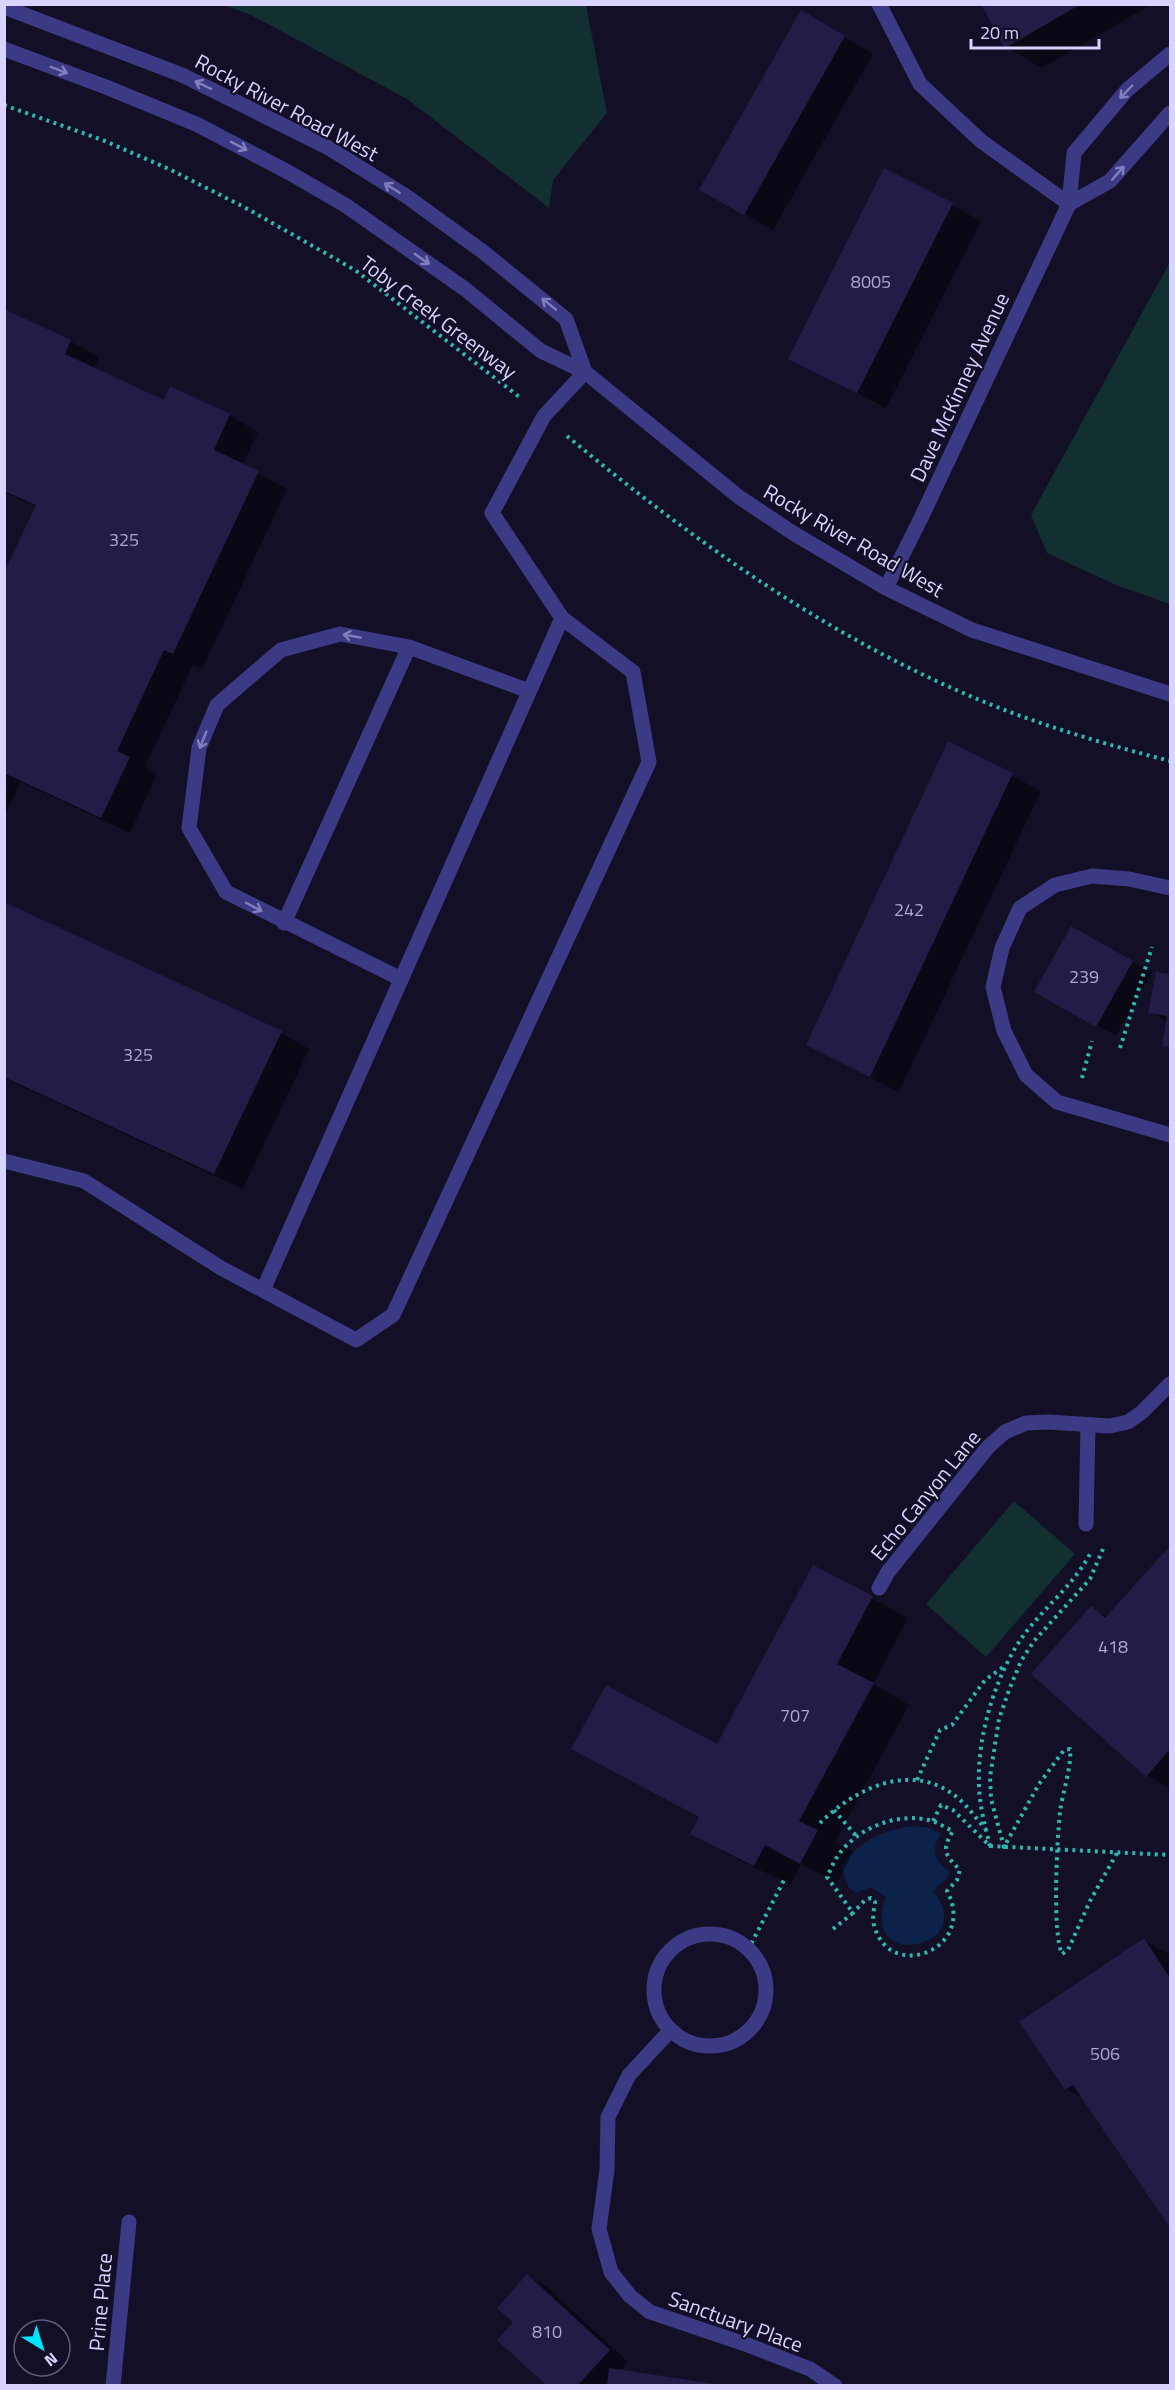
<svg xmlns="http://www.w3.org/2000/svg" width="1175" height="2390" viewBox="0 0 1175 2390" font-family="'Titillium Web',sans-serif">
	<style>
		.green { fill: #12302f }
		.water { fill: #0c2248 }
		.shadow { fill: #0007 }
		.building { fill: #241b47 }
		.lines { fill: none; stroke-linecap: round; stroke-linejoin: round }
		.path { stroke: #2fb8b0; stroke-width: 4; stroke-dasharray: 3 4.5; stroke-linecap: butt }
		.service { stroke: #3d3a85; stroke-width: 15 }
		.minor { stroke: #3d3a85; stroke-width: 15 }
		.tertiary { stroke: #3d3a85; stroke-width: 15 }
		.oneway { stroke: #837fbc }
		.labels { text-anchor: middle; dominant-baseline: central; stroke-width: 4.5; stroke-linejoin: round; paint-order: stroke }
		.number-label { font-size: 18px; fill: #aca6d1 }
		.street-label { font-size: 21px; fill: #d9d4ff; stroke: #130f26 }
	</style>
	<rect width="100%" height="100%" fill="#130f26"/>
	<!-- green -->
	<path class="green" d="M224,5H586L607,113L553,180L549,208L407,99L251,15Z
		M1170,262V604L1116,585L1047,553L1031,515Z
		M1014,1501L1075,1554L986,1657L926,1604Z"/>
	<!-- water -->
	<path class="water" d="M915,1826L930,1828L941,1834C930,1849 935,1862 950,1872L946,1879L933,1891C981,1949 857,1973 886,1897L871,1887L856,1893L849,1888L841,1867C859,1841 884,1829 915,1826Z"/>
	<!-- shadow -->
	<path class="shadow" d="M982,4H1152L1042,68L1006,47Z
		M830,28L873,54L773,230L701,189Z
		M885,170L981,221L886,408L790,358Z
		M4,310L70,341L99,357L94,369L164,402L170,388L229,415L258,432L242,465L287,489L202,669L193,665L145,766L157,774L130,833L21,782L4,817V577L37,507L4,492Z
		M949,743L1041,791L899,1092L808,1045Z
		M4,904L281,1033L309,1049L243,1189L4,1078Z
		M1071,928L1152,973L1116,1036L1036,991Z
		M1157,974L1170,976V1049L1164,1045L1168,1022L1150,1012Z
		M1170,1548V1789L1147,1775L1092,1608L1108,1618Z
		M814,1567L908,1618L873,1684L909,1705L835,1842L853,1852L837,1883L801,1864L791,1885L727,1854L692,1833L700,1818L573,1749L717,1746Z
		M1144,1940L1170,1955V2226L1086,2100L1066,2089Z
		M527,2276L547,2287L628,2362L606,2386H549L515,2322Z"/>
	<!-- building -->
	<path class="building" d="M981,4H1081L1005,48Z
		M801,10L845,36L744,215L699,190Z
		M884,168L953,203L857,393L788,359Z
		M4,309L71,340L65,354L164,400L170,386L230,414L214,450L259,471L173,654L164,650L117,751L130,757L101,818L4,773V573L36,505L4,491Z
		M948,741L1013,773L870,1077L806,1045Z
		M4,902L282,1031L214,1174L4,1077Z
		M1071,926L1133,961L1096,1027L1034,992Z
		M1156,972L1170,974V1047L1162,1046L1167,1016L1148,1013Z
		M1170,1546V1749L1146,1777L1031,1674L1091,1606L1105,1618Z
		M813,1565L873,1596L837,1664L874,1683L799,1821L818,1830L800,1864L765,1845L754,1866L690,1834L699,1817L571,1749L606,1685L717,1744Z
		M1144,1938L1170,1978V2228L1073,2085L1065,2090L1019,2022Z
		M527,2274L610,2350L577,2386H547L497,2340L513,2322L497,2308Z
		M609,2368L715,2384V2386H607Z"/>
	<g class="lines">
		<!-- path -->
		<path class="path" d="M4,105L105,141L169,169L244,207L355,270L522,399
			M567,436C697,544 839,645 997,707C1053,729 1112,746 1170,761
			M1120,1048L1152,947
			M1082,1078L1092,1041
			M1103,1549L1090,1579L1034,1641L1021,1661L1009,1690L999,1719L990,1777L991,1799L1004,1847L1039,1784L1064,1750L1070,1749C1072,1767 1062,1794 1060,1812C1057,1840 1052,1932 1062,1954L1068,1950L1090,1901L1117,1853
			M917,1780L940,1730L952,1725L985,1680L1006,1665
			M834,1810L857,1837
			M933,1821L941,1805L953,1810L990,1846L1170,1855
			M820,1823C856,1788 912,1760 958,1798C968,1807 977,1819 986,1830
			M990,1846C985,1826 979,1804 979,1783C977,1735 997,1670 1026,1632C1047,1605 1074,1584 1090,1554
			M833,1929L853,1913L827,1877C830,1871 833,1863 837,1857C856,1828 899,1811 932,1821C939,1823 946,1828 953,1831C941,1850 945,1855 960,1870L957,1880L947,1891C978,1949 889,1984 874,1925C872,1918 874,1909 875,1902L871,1898L865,1900L853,1913
			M748,1950L784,1880"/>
		<!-- service -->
		<path class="service" d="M284,923L409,647L529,691
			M401,979L226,892L189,828L199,748L217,705L281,650L340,634L409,647
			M4,1161L84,1181L221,1268L356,1340L393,1315L649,762L633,672L562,618L492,513L544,416L585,372
			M263,1290L562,618
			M1086,1524L1088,1425"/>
		<!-- minor -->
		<path class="minor" d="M879,4L920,84L981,141L1069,204
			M1069,204L1110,181L1170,113
			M886,588L921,518L1069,204L1074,153L1127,90L1170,54
			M1170,888L1129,879L1092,876L1055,885L1020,908L1002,948L993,987L1004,1031L1026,1075L1057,1102L1170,1135
			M879,1588L888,1572L988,1447L1005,1432L1026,1423L1048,1422L1110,1426L1128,1422L1142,1412L1170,1384
			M654 1990a56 56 0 1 1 112 0a56 56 0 1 1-112 0Z
			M670,2031L629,2075L608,2117L607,2170L599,2229L611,2272L630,2296L650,2312L748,2345L810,2369L835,2386
			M113,2386L129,2222"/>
		<!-- tertiary -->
		<path class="tertiary" d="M4,7L182,75L327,147L406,196L482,251L566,319L585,372
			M4,49L106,87L196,124L288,172L345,205L465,289L541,351L585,372L739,497L793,533L886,588L972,630L1170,694"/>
	</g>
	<!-- one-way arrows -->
	<defs><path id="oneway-shaft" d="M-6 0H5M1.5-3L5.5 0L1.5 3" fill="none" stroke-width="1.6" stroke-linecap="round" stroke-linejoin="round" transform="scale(1.5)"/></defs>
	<g class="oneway">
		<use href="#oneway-shaft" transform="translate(59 70) rotate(20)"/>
		<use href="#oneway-shaft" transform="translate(203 85) rotate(-154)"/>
		<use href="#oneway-shaft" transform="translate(1126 92) rotate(134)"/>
		<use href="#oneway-shaft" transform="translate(239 146) rotate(27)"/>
		<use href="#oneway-shaft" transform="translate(1118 173) rotate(-49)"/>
		<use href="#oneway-shaft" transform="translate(392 188) rotate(-148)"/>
		<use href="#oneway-shaft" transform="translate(422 259) rotate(35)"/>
		<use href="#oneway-shaft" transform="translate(549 304) rotate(-141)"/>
		<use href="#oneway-shaft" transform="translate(352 636) rotate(-170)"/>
		<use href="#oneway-shaft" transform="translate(203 740) rotate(112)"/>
		<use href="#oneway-shaft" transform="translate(254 907) rotate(28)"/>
	</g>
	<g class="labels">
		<!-- number labels -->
		<g class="number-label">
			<text x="871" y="281">8005</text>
			<text x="124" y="539">325</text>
			<text x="909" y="909">242</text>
			<text x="1084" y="976">239</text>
			<text x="138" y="1054">325</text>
			<text x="1113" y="1646">418</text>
			<text x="795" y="1715">707</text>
			<text x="1105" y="2053">506</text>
			<text x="547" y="2331">810</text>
		</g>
		<!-- street labels -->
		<g class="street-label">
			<text transform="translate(287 107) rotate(28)">Rocky River Road West</text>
			<text transform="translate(439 317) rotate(37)">Toby Creek Greenway</text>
			<text transform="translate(959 387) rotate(-65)">Dave McKinney Avenue</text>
			<text transform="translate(854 540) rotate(30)">Rocky River Road West</text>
			<text transform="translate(925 1495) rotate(-51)">Echo Canyon Lane</text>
			<text transform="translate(100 2302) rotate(-85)">Prine Place</text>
			<text transform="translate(736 2321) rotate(20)">Sanctuary Place</text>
		</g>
	</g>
	<!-- border -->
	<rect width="1175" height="2390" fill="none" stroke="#d9d4ff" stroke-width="12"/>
	<!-- north arrow -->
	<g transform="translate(42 2348) rotate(142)"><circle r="28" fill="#130f26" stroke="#625e7d" stroke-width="1.5"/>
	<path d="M0-4.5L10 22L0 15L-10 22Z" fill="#00e5ff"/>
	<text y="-9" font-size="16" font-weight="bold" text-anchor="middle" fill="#d9d4ff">N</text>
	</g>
	<!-- scale -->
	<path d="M971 39v9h128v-9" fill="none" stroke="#d9d4ff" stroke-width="3"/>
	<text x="980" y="39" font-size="18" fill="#d9d4ff" stroke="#130f26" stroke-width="4.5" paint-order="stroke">20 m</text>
</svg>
